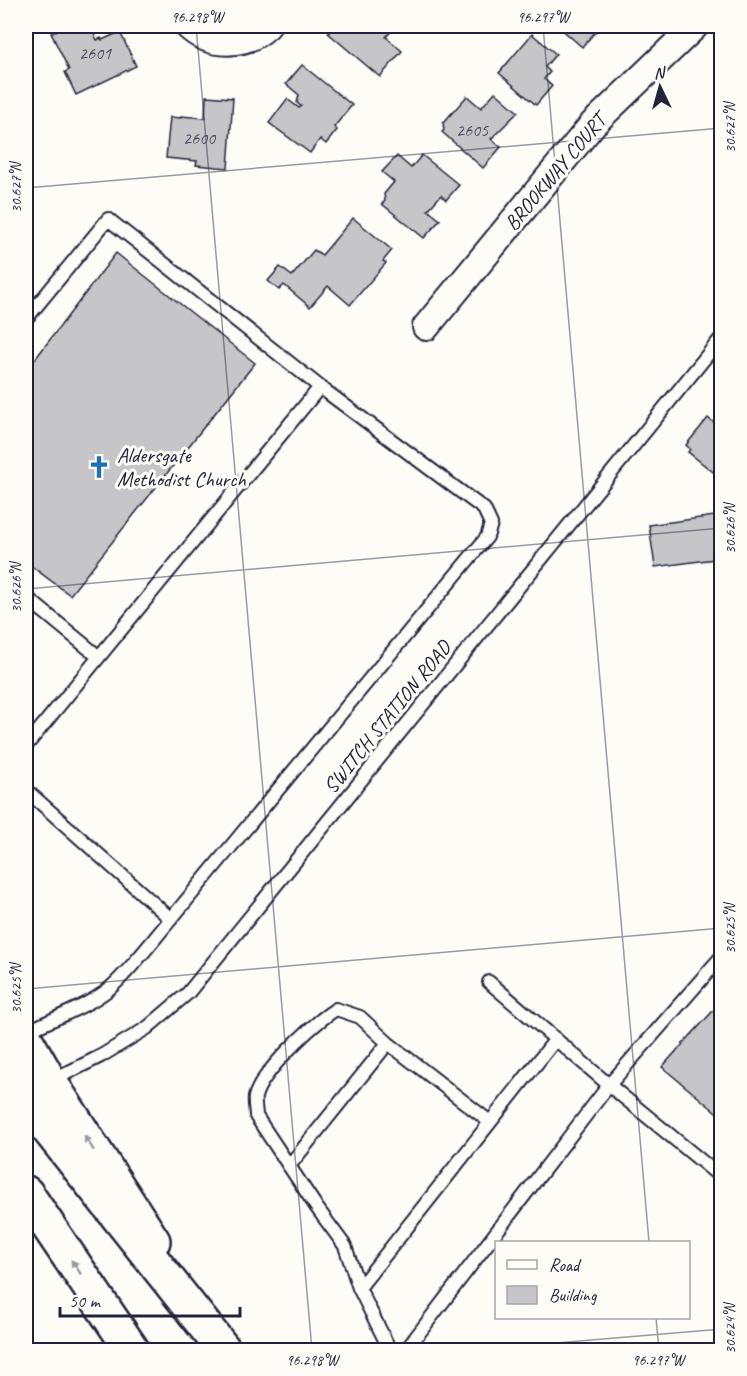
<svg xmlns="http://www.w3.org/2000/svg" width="747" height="1376" viewBox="0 0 747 1376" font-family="Caveat,sans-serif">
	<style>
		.building { fill: #c6c6c8; stroke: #22223b; stroke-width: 1.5 }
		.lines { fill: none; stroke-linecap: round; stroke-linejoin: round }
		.service-casing { stroke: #22223b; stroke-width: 16 }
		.minor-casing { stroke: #22223b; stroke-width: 30 }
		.secondary-casing { stroke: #22223b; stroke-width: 38 }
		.motorway-casing { stroke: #22223b; stroke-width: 38 }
		.service { stroke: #fdfcf7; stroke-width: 12 }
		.minor { stroke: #fdfcf7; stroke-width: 26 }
		.secondary { stroke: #fdfcf7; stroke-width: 33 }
		.motorway { stroke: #fdfcf7; stroke-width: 33 }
		.oneway { fill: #9a9aa2 }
		.ticks { fill: none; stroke: #22223b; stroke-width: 1.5; stroke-opacity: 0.45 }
		.labels { text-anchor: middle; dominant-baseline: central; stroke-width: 6; stroke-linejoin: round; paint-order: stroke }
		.number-label { font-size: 18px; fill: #4b4b5e }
		.street-label { font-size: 21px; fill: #22223b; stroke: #fdfcf7 }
		.poi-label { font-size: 21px; fill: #22223b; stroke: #fdfcf7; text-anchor: start }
		.neatline { fill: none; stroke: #22223b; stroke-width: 2 }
		.ticks-label { font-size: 15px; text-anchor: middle; fill: #22223b }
	</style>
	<rect width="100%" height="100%" fill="#fdfcf7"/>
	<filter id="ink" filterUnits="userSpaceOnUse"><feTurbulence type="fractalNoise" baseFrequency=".0167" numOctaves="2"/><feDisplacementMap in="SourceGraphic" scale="12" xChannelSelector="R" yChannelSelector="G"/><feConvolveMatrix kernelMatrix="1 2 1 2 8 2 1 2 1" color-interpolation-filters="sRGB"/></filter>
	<g filter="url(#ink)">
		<!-- building -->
		<path class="building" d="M66,26H90L97,40L101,38L102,40L120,32L136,66L76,95L65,72L69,70L51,33Z
			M334,26H396L386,37L402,51L380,77L328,33Z
			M558,26H594L598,29L582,47Z
			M532,34L556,54L545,67L550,72L544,79L552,86L536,105L499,73Z
			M302,65L352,105L334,127L337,130L326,144L320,139L310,153L269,123L287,99L299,108L301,106L297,103L299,95L286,84Z
			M495,92L518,112L491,139L501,147L483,168L442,132L444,130L443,123L467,96L481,108Z
			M206,96L233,98L228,168L196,165L197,161L166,158L170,117L181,118V116L205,118Z
			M422,155L459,185L446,200L441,195L428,210L440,220L424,238L382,204L385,201L384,194L394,182L382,172L397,156L411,168Z
			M353,218L392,250L383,261L386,263L350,305L328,286L310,307L284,285L279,290L268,281L280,267L292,276L314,250L322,255Z
			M116,253L255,363L70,595L26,562V371Z
			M708,418L722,429V479L688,452L690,449L686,445Z
			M722,515V558L655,567L649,525Z
			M722,1001V1117L662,1067Z"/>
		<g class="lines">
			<!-- service casing -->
			<g class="service-casing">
				<path id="service" d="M26,319L108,219L320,387L26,746
					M26,597L99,657
					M26,790L171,919
					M489,982L609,1085L722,956
					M26,1032C52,1019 85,1008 109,989C131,970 152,941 171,919L487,537L491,524L484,509L320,387
					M51,1081L101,1056L147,1028L188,993L722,337
					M289,1166L388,1043
					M359,1288L345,1246L317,1208L256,1116C256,1110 254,1103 255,1097C261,1072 314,1023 336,1009L360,1017L388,1043L490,1122
					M390,1350L359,1288L556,1039
					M406,1350L609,1085L722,1178"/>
			</g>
			<!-- minor casing -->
			<g class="minor-casing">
				<path id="minor" d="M188,26C210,47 245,47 267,26
					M426,327L593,124L695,26"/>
			</g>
			<!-- secondary casing -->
			<g class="secondary-casing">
				<path id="secondary" d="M26,1040L50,1082L153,1241"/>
			</g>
			<!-- motorway casing -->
			<g class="motorway-casing">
				<path id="motorway" d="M26,1101L224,1350
					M26,1193L132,1350"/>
			</g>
			<!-- service -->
			<use href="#service" class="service"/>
			<!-- minor -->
			<use href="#minor" class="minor"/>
			<!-- secondary -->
			<use href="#secondary" class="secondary"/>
			<!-- motorway -->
			<use href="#motorway" class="motorway"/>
		</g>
		<!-- one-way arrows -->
		<defs><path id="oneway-solid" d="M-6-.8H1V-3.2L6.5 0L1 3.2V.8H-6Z" transform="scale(1.5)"/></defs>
		<g class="oneway">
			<use href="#oneway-solid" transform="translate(89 1143) rotate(-123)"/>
			<use href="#oneway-solid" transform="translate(76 1267) rotate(-124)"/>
		</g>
	</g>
	<!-- ticks -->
	<path class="ticks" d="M196,26L312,1350M543,26L649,1242M26,188L722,128M26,589L722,528M26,989L722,928M656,1318L659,1350M474,1350L722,1329"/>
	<!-- icons -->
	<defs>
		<g id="church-bare" transform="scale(1.8)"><path d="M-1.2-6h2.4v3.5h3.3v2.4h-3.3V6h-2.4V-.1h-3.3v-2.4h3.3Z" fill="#1f6fb2" stroke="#fdfcf7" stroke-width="2.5" paint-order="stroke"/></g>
	</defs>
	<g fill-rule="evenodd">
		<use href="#church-bare" x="99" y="467"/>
	</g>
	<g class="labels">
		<!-- number labels -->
		<g class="number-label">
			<text x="95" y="53">2601</text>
			<text x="472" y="130">2605</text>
			<text x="199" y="138">2600</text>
		</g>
		<!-- street labels -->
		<g class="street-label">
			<text transform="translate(555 172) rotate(-50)">BROOKWAY COURT</text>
			<text transform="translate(387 717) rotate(-51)">SWITCH STATION ROAD</text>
		</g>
		<!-- poi labels -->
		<g class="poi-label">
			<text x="117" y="455">Aldersgate<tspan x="117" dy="24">Methodist Church</tspan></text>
		</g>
	</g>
	<!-- margin -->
	<rect width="747" height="1376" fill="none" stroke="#fdfcf7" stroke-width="66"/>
	<!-- legend -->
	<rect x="495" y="1241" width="195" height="78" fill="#fdfcf7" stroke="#a5a5ac" stroke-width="1.5"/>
	<rect x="507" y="1260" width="30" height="9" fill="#fdfcf7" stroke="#a5a5ac" stroke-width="1.5"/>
	<text x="549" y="1271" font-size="18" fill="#22223b">Road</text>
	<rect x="507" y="1286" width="30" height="18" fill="#c6c6c8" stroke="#a5a5ac" stroke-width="1.5"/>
	<text x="549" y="1301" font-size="18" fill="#22223b">Building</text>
	<!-- north arrow -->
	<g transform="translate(660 87) rotate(355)" stroke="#fdfcf7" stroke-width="4.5" paint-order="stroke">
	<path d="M0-4.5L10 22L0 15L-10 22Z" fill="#22223b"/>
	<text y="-9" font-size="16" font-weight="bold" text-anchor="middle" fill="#22223b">N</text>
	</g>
	<!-- scale -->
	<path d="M60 1307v9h180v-9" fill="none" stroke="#22223b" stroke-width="3"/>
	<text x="69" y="1307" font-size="18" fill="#22223b" stroke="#fdfcf7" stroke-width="4.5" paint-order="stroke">50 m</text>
	<rect x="33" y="33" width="681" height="1310" class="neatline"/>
	<g class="ticks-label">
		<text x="197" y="22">96.298°W</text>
		<text x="543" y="22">96.297°W</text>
		<text transform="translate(730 128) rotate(-90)" y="5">30.627°N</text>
		<text transform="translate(16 188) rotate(-90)" y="5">30.627°N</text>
		<text transform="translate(730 529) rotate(-90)" y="5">30.626°N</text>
		<text transform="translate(16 588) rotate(-90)" y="5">30.626°N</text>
		<text transform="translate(730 929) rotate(-90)" y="5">30.625°N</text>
		<text transform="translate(16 989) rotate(-90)" y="5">30.625°N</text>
		<text transform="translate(730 1329) rotate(-90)" y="5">30.624°N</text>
		<text x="312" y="1365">96.298°W</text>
		<text x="658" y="1365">96.297°W</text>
	</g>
</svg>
